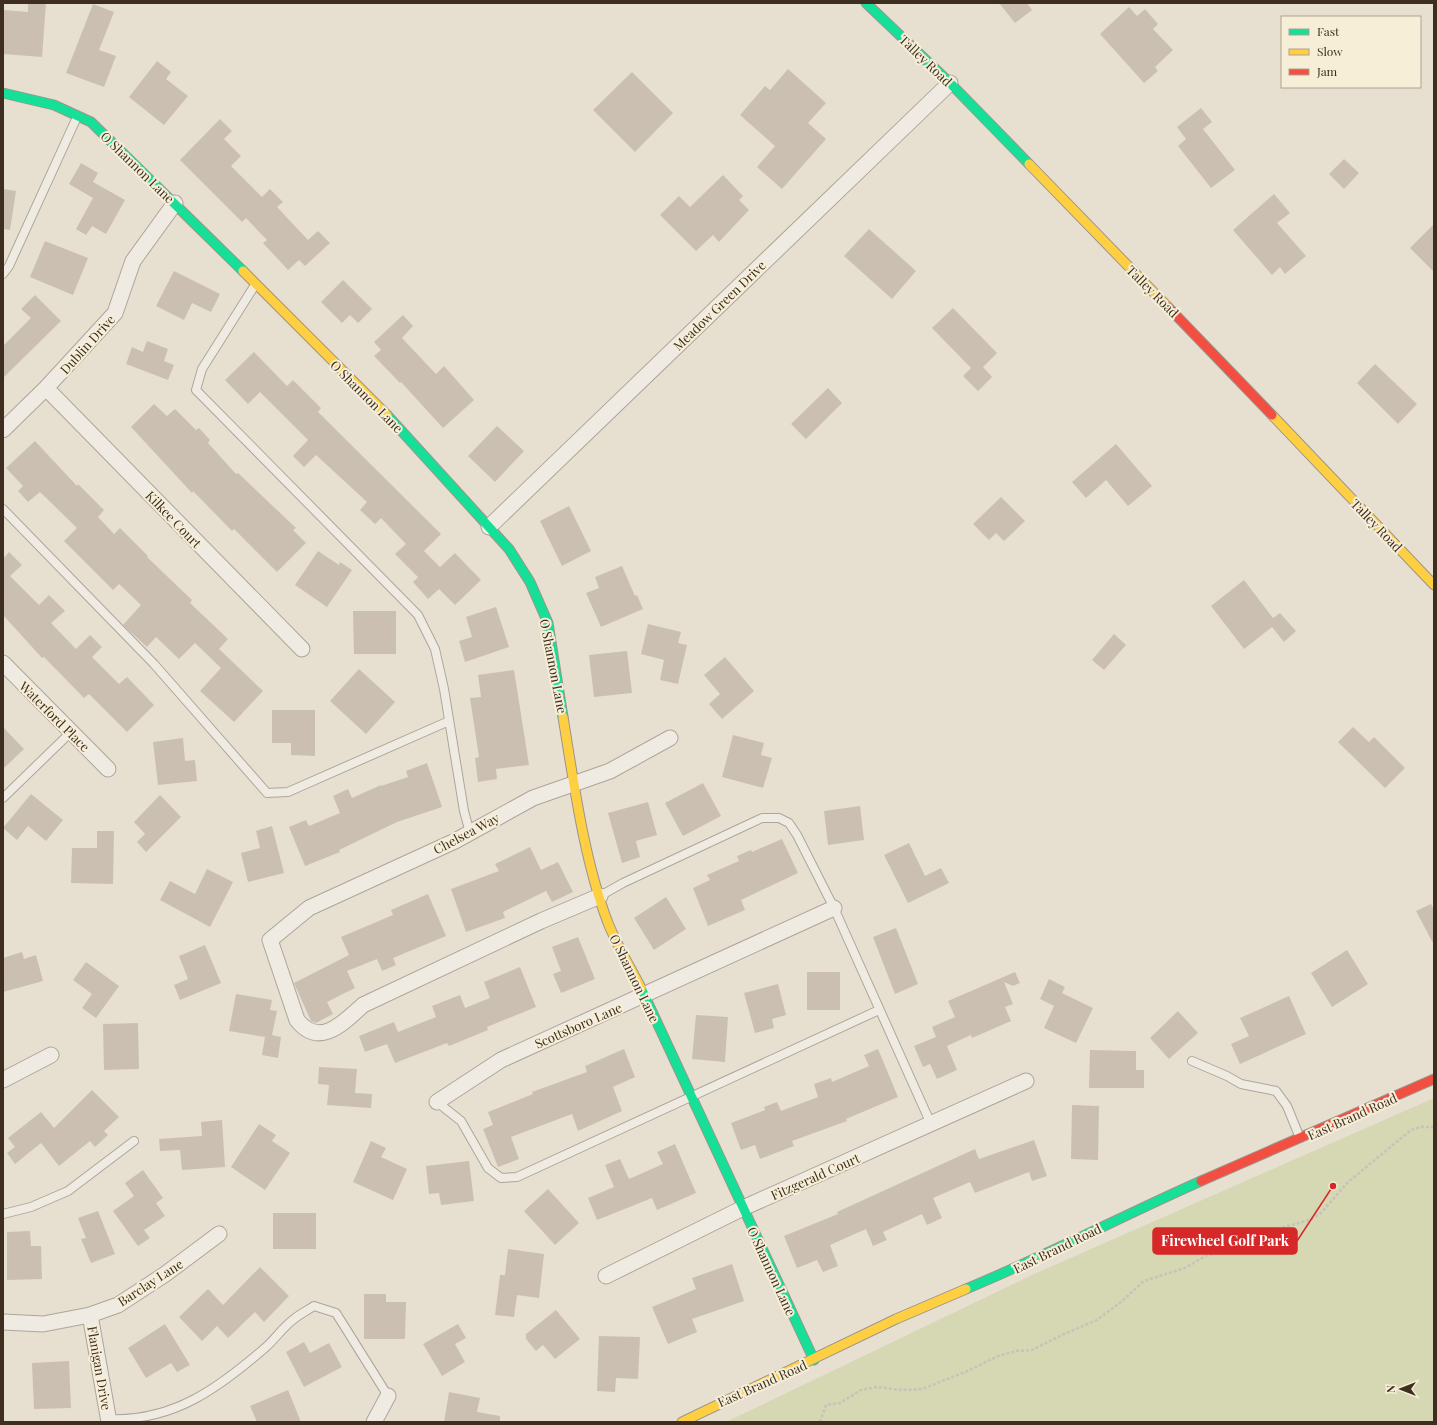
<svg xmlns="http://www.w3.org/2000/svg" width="1437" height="1425" viewBox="0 0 1437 1425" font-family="'Playfair Display',serif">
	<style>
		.green { fill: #d6d7b3 }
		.building { fill: #cbbfb2 }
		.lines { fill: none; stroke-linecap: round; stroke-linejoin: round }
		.lane-casing { stroke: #ada599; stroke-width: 10 }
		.street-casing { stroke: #ada599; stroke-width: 17 }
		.fast-casing { stroke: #9c958a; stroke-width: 11 }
		.slow-casing { stroke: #9c958a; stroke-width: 11 }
		.jam-casing { stroke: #9c958a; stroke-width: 11 }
		.path { stroke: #c8c2b9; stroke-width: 2.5; stroke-dasharray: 3 2; stroke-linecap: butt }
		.lane { stroke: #efebe3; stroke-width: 8 }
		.street { stroke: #efebe3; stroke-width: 15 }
		.fast { stroke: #16e098; stroke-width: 9 }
		.slow { stroke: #ffcf43; stroke-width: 9 }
		.jam { stroke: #f24e42; stroke-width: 9 }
		.labels { text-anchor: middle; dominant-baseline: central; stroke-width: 4; stroke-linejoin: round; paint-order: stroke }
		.street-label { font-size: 13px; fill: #3d2e20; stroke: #f7eed8 }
		.leader { fill: none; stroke: #d62828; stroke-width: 1.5 }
		.callout-dot { fill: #d62828; stroke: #f7eed8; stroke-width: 1.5 }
		.callout { fill: #d62828; stroke: #d62828; stroke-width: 1.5 }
		.callout-label { font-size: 14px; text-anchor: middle; font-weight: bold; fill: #fff }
	</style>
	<rect width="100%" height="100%" fill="#e7e0d1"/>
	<!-- green -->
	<path class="green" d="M1434,1098V1422H726L1032,1275Z"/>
	<!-- building -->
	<path class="building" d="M28,3H46L42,57L3,54V10L28,12Z
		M999,3H1027L1032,10L1015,23Z
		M93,4L114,12L99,50L116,56L104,87L66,73Z
		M1129,7L1137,16L1145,9L1158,24L1153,29L1173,50L1155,67L1158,71L1144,83L1100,34Z
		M157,61L171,72L166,79L188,96L164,125L129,97Z
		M788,69L826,103L808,123L826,139L782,189L757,167L775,146L740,115L765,86L770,90Z
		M632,72L673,113L635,152L593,110Z
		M1201,108L1212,122L1203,129L1235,170L1211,188L1178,146L1186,139L1177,127Z
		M220,119L232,131L224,139L241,156L231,166L262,197L270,189L283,202L277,207L308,240L318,231L330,243L305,266L299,260L288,270L263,243L267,240L246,218L242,222L180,160Z
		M1344,159L1359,173L1344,189L1329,174Z
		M81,163L98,173L93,182L125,200L106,234L92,226L86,235L76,229L93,198L69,184Z
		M723,175L743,196L739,200L749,210L719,242L713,235L696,251L660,215L679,196L690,207Z
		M3,189L16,191L10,230L3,229Z
		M1274,194L1290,213L1277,223L1306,256L1285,274L1280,267L1272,275L1233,230Z
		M1434,224V272L1410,248Z
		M869,229L916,271L892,299L844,256Z
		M45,241L88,258L73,295L30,277Z
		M174,271L220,294L211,312L192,303L184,320L156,306Z
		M343,280L372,309L358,323L350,315L342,323L321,302Z
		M35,295L61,321L3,378V346L31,318L21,309Z
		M953,308L997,353L983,367L992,377L978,391L963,376L971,368L932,328Z
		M403,315L413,326L402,338L436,374L444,366L474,400L443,428L401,382L400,383L374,356L381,350L374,342Z
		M147,341L168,349L164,361L174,365L168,380L126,364L132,347L143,352Z
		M254,352L287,386L293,380L321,408L318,412L441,534L424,551L440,567L455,553L481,580L455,605L439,589L428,599L413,582L418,577L395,554L406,544L381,518L375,524L360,510L367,502L316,455L304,467L293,456L308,440L260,392L248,404L225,380Z
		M1375,364L1417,404L1398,424L1357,383Z
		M828,388L842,403L806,439L791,424Z
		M154,404L167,416L175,409L196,430L199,428L210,440L208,443L236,474L238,473L296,528L293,530L306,543L277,572L234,529L232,531L193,491L192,493L131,427Z
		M497,426L524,451L495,482L468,456Z
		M35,441L77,486L78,484L104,510L98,517L114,534L120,528L148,556L147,557L192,600L190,603L228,639L219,649L263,691L234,722L200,691L221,668L195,643L179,659L156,637L147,647L123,625L141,605L119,584L113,590L64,541L77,528L40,492L28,502L18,491L23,486L6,468Z
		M1116,444L1152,486L1128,506L1106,480L1086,498L1072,482Z
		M1001,497L1025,521L1004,541L996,533L989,540L973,524Z
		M569,506L591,551L562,566L540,521Z
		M318,551L339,565L340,562L352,570L327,607L295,585Z
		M9,552L22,565L10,576L39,605L49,595L65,611L51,623L76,649L90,635L102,647L92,657L119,684L127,677L154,705L127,732L89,694L84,698L44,657L42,658L3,615V559Z
		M622,566L635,596L637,595L643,609L601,627L586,593L599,588L595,577Z
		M1244,580L1273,618L1280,613L1296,631L1284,642L1272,627L1244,649L1211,606Z
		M496,607L509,647L465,662L459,641L472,637L466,617Z
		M353,611H396V654H354Z
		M648,624L681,632L678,643L687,645L678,684L660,680L664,660L641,654Z
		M1114,634L1126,645L1104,670L1092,660Z
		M627,651L632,693L594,697L589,655Z
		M725,657L754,691L722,719L709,704L720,694L704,675Z
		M359,669L395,702L366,734L330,701Z
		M514,670L529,765L496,769L497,779L478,782L475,758L479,757L470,698L481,697L478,675Z
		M272,710H315V756L291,755V743H272Z
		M3,727L24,749L3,769Z
		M1353,727L1369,742L1374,737L1405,768L1385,788L1338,742Z
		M733,735L764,743L761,755L772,758L763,788L722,777Z
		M183,738L185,761L195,760L197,781L158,785L153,742Z
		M427,763L442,807L397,822L339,850L340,852L305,866L289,827L306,820L309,826L340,813L333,796L348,789L352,798L381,785V786L408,777L406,771Z
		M703,783L721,816L683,836L665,803Z
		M31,794L63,820L46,841L28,826L17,840L3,828Z
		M160,795L181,817L146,852L137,842L145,834L134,822Z
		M648,802L657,835L636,841L640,857L622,863L608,813Z
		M860,806L864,840L828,845L824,811Z
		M272,826L284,873L248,882L241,853L260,848L256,831Z
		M97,831H114L113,884L71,883L72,848H97Z
		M782,839L798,873L741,900L745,910L708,926L693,888L710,880L707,875L739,861L737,856L751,850L752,852Z
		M909,843L925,876L941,868L949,883L908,903L884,855Z
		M530,847L541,870L558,862L573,892L552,902L546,891L503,912L505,918L466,932L451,889L499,871L495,864Z
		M207,869L233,882L210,927L160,900L170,881L195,894Z
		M428,894L446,936L393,958L396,965L382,971L377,959L347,971L355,988L327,1002L333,1014L316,1023L311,1021L294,983L349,955L341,937L393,915L391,910Z
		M666,897L686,929L654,950L634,918Z
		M1431,904L1434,910V945L1416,911Z
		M896,928L918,984L895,994L873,937Z
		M578,937L595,979L561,993L553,974L561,971L552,947Z
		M205,945L221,983L180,1000L174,985L188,979L179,956Z
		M1347,950L1368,984L1332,1007L1311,973Z
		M22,952L24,959L36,955L43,981L3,992V958Z
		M86,962L119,986L96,1018L82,1008L92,994L73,980Z
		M520,967L536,1007L487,1027L488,1030L449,1046L447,1043L395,1063L387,1044L365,1052L359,1036L394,1022L398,1032L436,1017L432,1006L460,995L465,1008L490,998L484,982Z
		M807,972H840V1010H807Z
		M1015,972L1020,983L1013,986L1004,982L1013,1004L1005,1007L1011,1021L972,1038L971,1035L947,1046L957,1070L937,1079L930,1064L923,1067L914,1046L936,1037L932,1027L955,1017L948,1001Z
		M1049,979L1065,987L1062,993L1093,1008L1076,1043L1044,1028L1054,1006L1040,999Z
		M778,984L786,1015L772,1019L774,1028L755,1033L744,993Z
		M236,994L272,1000L270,1010L277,1011L272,1035L281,1037L278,1058L262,1055L265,1037L229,1031Z
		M1289,996L1306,1034L1240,1064L1231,1044L1249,1036L1240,1018Z
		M1178,1011L1198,1033L1169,1059L1150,1038Z
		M696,1015L728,1017L725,1062L692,1059Z
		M138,1023L139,1069L104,1070L103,1024Z
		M624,1049L635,1077L613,1087L622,1111L578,1131L572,1114L511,1137L519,1159L498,1167L483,1129L493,1125L488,1112L533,1094L532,1092L587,1072L585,1066Z
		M878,1049L898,1097L846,1119L847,1121L792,1141L794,1146L760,1159L755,1145L741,1150L731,1123L765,1110L764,1107L777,1102L781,1111L818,1097L814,1084L831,1078L832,1082L869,1066L864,1055Z
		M1090,1050L1136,1051V1070H1144V1088H1089Z
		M319,1067L357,1069L355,1093L372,1094L371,1108L327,1105L329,1085L318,1084Z
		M92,1090L119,1117L104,1131L108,1135L95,1147L90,1141L59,1166L41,1143L15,1164L7,1153L15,1147L8,1138L41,1112L54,1128Z
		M1072,1105L1099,1106L1098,1160L1071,1159Z
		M222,1120L225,1167L182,1170L180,1150L160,1151L159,1139L202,1136L201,1122Z
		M259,1124L276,1135L272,1141L290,1153L265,1190L231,1167Z
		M1034,1140L1047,1176L1032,1181L1029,1172L975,1193L970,1182L933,1198L942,1218L927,1225L922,1214L883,1232L887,1240L873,1246L866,1229L830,1245L838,1266L823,1272L817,1260L797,1268L784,1236L838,1214L837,1212L975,1149L979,1159Z
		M371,1141L386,1148L381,1157L407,1169L393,1200L353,1182Z
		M675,1144L696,1193L657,1210L652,1198L597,1220L588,1198L614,1187L605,1165L620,1159L629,1179L663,1164L657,1152Z
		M469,1161L474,1201L441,1205L439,1193L429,1194L426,1166Z
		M143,1170L163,1198L156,1203L165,1216L144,1230L150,1238L138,1246L113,1211L134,1196L125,1183Z
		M548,1189L579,1223L555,1245L524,1211Z
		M98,1211L115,1254L91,1263L81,1239L86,1238L78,1218Z
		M273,1213H316V1249H273Z
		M30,1231L31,1246H41L42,1279L7,1280V1232Z
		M508,1249L544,1254L539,1298L517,1295L514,1317L495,1315L500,1275H505Z
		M732,1264L744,1301L692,1319L697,1332L668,1344L652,1307L696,1289L692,1278Z
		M260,1267L289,1296L264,1322L255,1312L228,1338L217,1326L202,1341L179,1317L208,1289L223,1305Z
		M364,1294H386V1302H406L405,1339H364Z
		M556,1310L580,1339L555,1359L543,1345L536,1351L526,1339V1334Z
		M165,1324L190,1365L177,1372L171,1363L146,1378L128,1348Z
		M458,1324L466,1338L455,1344L465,1362L442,1376L423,1344Z
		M599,1336L640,1337L638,1379L616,1378L615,1392L597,1391Z
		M304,1342L310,1353L329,1343L342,1367L304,1387L286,1352Z
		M69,1361L71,1408L34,1409L32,1363Z
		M288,1390L301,1422H257L250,1406Z
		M449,1392L480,1398L477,1412L500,1416V1422H444Z"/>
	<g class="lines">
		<!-- lane casing -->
		<g class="lane-casing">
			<path id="lane" d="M3,274L9,266L77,117
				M255,285L202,369L196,390L418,615L435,649L444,689L464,811L470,833
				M3,509L154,664L267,793L288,792L449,721
				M3,798L71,732
				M600,896L623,883L762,818H779L789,823L797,835L834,908L931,1124
				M1192,1061L1227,1076L1241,1084L1276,1091L1287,1106L1300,1138
				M437,1102L461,1121L488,1168L501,1178L517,1177L879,1010
				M3,1214L31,1207L68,1191L134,1141
				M108,1419C173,1422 219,1388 266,1347C276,1338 283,1327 294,1319C300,1314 308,1310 314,1306L336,1313L388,1396"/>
		</g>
		<!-- street casing -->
		<g class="street-casing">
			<path id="street" d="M46,388L302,649
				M3,430L46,388L115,313L133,261L175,203
				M489,527L950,83
				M3,663L108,769
				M600,896L541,921L363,1005C344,1022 320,1049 297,1020L270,940L309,908L455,841L533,798L610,771L670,738
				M3,1080L51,1055
				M437,1102L501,1060L834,908
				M606,1276L743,1208L1026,1081
				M90,1315L109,1422
				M3,1322L43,1324L90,1315L118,1305L164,1275L219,1234
				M374,1422L388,1396"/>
		</g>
		<!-- fast casing -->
		<g class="fast-casing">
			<path id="fast" d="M866,3L950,83L1029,164
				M3,93L54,105L91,122L243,271
				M387,415L509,549L530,582L548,623L563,717
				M641,988L814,1360
				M966,1289C1046,1256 1122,1216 1201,1181"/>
		</g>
		<!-- slow casing -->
		<g class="slow-casing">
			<path id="slow" d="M1029,164L1168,307
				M243,271L387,415
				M1272,415L1434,585
				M563,717C574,784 584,860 608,923C617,945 630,967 641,988
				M682,1422L896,1319L966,1289"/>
		</g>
		<!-- jam casing -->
		<g class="jam-casing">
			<path id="jam" d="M1168,307L1272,415
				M1201,1181L1434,1079"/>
		</g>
		<!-- path -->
		<path class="path" d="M820,1422L826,1405L840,1403L861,1390L877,1387L901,1390L922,1389L970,1370L998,1356L1016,1351L1032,1350L1062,1335L1097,1320L1121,1302L1144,1281L1185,1268L1207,1255L1243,1250L1255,1246L1271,1231L1312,1219L1321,1213L1347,1183L1411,1130L1421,1127H1434"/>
		<!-- lane -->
		<use href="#lane" class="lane"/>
		<!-- street -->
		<use href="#street" class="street"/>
		<!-- fast -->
		<use href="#fast" class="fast"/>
		<!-- slow -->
		<use href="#slow" class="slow"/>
		<!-- jam -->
		<use href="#jam" class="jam"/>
	</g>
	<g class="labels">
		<!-- street labels -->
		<g class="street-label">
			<text transform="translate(926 60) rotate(44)">Talley Road</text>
			<text transform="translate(138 167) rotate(44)">O Shannon Lane</text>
			<text transform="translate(1153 291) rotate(45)">Talley Road</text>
			<text transform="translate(719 305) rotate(-44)">Meadow Green Drive</text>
			<text transform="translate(87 344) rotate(-48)">Dublin Drive</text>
			<text transform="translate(367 396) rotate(45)">O Shannon Lane</text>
			<text transform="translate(174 519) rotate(46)">Kilkee Court</text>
			<text transform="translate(1377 525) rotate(46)">Talley Road</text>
			<text transform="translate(554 666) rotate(79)">O Shannon Lane</text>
			<text transform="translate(55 716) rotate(45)">Waterford Place</text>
			<text transform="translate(466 833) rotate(-28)">Chelsea Way</text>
			<text transform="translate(635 978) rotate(64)">O Shannon Lane</text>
			<text transform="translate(578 1025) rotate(-24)">Scottsboro Lane</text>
			<text transform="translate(1352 1116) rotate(-24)">East Brand Road</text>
			<text transform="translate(815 1176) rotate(-24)">Fitzgerald Court</text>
			<text transform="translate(1057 1248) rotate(-26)">East Brand Road</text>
			<text transform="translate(772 1271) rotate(65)">O Shannon Lane</text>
			<text transform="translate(150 1282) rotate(-33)">Barclay Lane</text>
			<text transform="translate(100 1368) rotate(80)">Flanigan Drive</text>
			<text transform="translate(762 1383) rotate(-24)">East Brand Road</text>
		</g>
	</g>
	<!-- callouts -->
	<path class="leader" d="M1333 1186L1297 1241"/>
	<circle class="callout-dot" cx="1333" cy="1186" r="4"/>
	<rect class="callout" x="1153" y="1228" width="144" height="26" rx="4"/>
	<g class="callout-label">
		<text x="1225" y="1246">Firewheel Golf Park</text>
	</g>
	<!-- border -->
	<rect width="1437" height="1425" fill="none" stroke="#3d2e20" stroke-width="8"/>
	<!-- legend -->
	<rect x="1281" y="16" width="140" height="72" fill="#f7eed8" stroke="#ada18e"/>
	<rect x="1289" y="29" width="20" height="6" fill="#16e098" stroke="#ada18e"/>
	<text x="1317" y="36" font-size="12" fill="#3d2e20">Fast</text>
	<rect x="1289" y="49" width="20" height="6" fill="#ffcf43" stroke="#ada18e"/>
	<text x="1317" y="56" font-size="12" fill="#3d2e20">Slow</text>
	<rect x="1289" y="69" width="20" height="6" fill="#f24e42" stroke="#ada18e"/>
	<text x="1317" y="76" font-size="12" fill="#3d2e20">Jam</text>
	<!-- north arrow -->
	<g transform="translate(1401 1389) rotate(270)" stroke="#f7eed8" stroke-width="3" paint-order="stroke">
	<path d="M0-3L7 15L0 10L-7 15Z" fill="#3d2e20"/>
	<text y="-6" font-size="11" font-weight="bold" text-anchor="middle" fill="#3d2e20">N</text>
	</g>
</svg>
